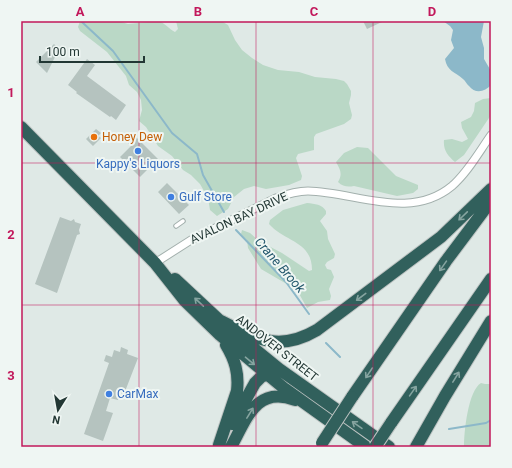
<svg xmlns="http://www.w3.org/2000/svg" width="512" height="468" viewBox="0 0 512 468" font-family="Roboto,sans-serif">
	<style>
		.green { fill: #bad8c6 }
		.water { fill: #8cb8c9 }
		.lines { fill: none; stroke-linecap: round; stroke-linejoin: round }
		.stream { stroke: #8cb8c9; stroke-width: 2 }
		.building { fill: #b5c3bf }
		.lane-casing { stroke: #a3b0ad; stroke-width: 5.5 }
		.street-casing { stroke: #a3b0ad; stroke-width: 9 }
		.highway-casing { stroke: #bdc3c2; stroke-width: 14 }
		.lane { stroke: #fff; stroke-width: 3.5 }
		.street { stroke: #fff; stroke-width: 7 }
		.highway { stroke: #31605c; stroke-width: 12 }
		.highway-bridge-casing { stroke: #bdc3c2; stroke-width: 14; stroke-linecap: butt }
		.highway-bridge { stroke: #31605c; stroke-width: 12 }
		.oneway { stroke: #86a4a0 }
		.grid { fill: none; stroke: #c2185b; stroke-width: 1; stroke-opacity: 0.55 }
		.food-dot { fill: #e8710a; stroke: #eff6f3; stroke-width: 1.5 }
		.shop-dot { fill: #3f7fe0; stroke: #eff6f3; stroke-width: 1.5 }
		.labels { text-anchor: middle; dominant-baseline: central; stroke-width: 4; stroke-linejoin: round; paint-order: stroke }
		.food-label { font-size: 12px; fill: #c56008; stroke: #eff6f3; text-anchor: start }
		.shop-label { font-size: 12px; fill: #366cbe; stroke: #eff6f3; text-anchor: start }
		.street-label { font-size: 12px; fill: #223734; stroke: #eff6f3 }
		.water-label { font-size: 13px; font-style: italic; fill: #23576c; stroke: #eff6f3 }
		.neatline { fill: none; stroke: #c2185b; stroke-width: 1.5 }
		.grid-label { font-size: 13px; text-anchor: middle; font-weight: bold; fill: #c2185b }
	</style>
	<rect width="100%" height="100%" fill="#dfe9e6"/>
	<!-- green -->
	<path class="green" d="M80,21H118L128,24L158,21C164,22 169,29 175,32L178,29L176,21H221L228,25L235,40L242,50L252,58L263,65L278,70L299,72L315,77L336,79L344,81L347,84L351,91V95L349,103L352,115L351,119L344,124L316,134L314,137V150L298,154L296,158L302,176L301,180L289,185L266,189L254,186L244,189L234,197L228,209L217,216L210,210L208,198L200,184L191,175L183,170L172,156L158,146L146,127L139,121L142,110L141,100L137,92L129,85L126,76L107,52L80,31L78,27Z
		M491,98V115L464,155L455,162C448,156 443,150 444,140L452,139L462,142L468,139L462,128L461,122L471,117L474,111L475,103L483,99Z
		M357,147L368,148L396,176L418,185V189L413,193L397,196L354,186C348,187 343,187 338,182C343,174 340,169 336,162L344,153Z
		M307,203C315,204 322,204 326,211V214L320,221L327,231L328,239L335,254L334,258L327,262L325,265L327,269L331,270L334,277L329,289L331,296L330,300L318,302L307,308L297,290L261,269L248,248L247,240L241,234L242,230L250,233L259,241L282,253L309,271L312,270C312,241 285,242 269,224L270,220L283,210Z
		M481,383L485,384H491V447H464C464,432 468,391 481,383Z"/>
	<!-- water -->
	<path class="water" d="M443,21H484L481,37L484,48V59L491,71V85C485,92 475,94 469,86C466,84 466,81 463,79C455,72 447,71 445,59L454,48L451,40L453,30L450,26Z"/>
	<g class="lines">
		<!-- stream -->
		<path class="stream" d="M82,22L113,51L172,133L197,154L203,175L224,212
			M236,230L286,282L309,314
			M326,343L340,357
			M449,429L486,423L491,420"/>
	</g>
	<!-- building -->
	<path class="building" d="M363,21H384L367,29Z
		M54,44L59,49L47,73L36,62Z
		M87,59L95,65L87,76L126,105L116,120L111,116L110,117L76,93L77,92L68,85Z
		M96,129L101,133L98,136L101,138L93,146L86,139Z
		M133,134L158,159L140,177L120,157L131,146L127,142L128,139Z
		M167,183L189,205L179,214L158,192Z
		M60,217L71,221L74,219L75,222L81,224L79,230L80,234L77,235L57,293L35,284Z
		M121,347L128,350L127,354L138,358L124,394L120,393L118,400L110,398L106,411L113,413L103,441L84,434L109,363L104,361L106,355L112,357L114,350L120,352Z"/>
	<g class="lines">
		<!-- lane casing -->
		<g class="lane-casing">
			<path id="lane" d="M176,226L183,221"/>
		</g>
		<!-- street casing -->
		<g class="street-casing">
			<path id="street" d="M155,263L191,240L276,198C287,194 297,191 308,191C356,192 410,221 452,186C468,172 479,152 491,135"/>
		</g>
		<!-- highway casing -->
		<g class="highway-casing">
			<path id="highway" d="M21,127L155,263L185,301L220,335L285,389L366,447
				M175,279L219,320L279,369L389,447
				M219,320C255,338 278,353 317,330L441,237L491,189
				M352,397L446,261L491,201
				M391,423L491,279
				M232,424L255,383L262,376L273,374
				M219,445L237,391C239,373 235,360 226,345
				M231,447C246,420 256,385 295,400
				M416,447L445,396L491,321"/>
		</g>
		<!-- lane -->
		<use href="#lane" class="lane"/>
		<!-- street -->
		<use href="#street" class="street"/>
		<!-- highway -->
		<use href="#highway" class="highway"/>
		<!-- highway-bridge casing -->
		<g class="highway-bridge-casing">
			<path id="highway-bridge" d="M322,443L352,397
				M375,447L391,423"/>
		</g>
		<!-- highway-bridge -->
		<use href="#highway-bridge" class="highway-bridge"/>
	</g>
	<!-- one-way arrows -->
	<defs><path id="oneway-shaft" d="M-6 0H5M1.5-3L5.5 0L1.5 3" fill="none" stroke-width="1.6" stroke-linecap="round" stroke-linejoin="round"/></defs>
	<g class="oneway">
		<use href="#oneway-shaft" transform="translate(463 216) rotate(136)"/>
		<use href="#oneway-shaft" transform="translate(443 266) rotate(125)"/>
		<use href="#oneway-shaft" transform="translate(361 297) rotate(143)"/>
		<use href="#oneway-shaft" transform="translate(199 302) rotate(-137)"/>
		<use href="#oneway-shaft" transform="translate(250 361) rotate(40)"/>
		<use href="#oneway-shaft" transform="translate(369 373) rotate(124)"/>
		<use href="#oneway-shaft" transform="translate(456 377) rotate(-58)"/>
		<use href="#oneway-shaft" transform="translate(413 391) rotate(-55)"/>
		<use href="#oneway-shaft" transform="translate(250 413) rotate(-58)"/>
		<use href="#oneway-shaft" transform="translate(357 425) rotate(-145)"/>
	</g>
	<!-- grid -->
	<path class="grid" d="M139,21V447M256,21V447M373,21V447M21,163H491M21,305H491"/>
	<!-- markers -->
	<circle class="food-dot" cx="94" cy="137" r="4"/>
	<g class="shop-dot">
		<circle cx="138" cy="151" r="4"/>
		<circle cx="171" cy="197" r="4"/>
		<circle cx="109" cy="394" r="4"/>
	</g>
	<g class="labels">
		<!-- food labels -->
		<g class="food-label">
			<text x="102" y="137">Honey Dew</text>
		</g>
		<!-- shop labels -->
		<g class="shop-label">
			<text x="138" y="164" text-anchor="middle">Kappy's Liquors</text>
			<text x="179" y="197">Gulf Store</text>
			<text x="117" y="394">CarMax</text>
		</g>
		<!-- street labels -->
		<g class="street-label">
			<text transform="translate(239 218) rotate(-25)">AVALON BAY DRIVE</text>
			<text transform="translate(277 348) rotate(38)">ANDOVER STREET</text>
		</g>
		<!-- water labels -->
		<g class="water-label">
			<text transform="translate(280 265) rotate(49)">Crane Brook</text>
		</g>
	</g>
	<!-- border -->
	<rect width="512" height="468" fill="none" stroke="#eff6f3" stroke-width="44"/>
	<!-- north arrow -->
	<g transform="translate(58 410) rotate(191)" stroke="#eff6f3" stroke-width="3" paint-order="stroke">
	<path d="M0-3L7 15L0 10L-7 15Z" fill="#223734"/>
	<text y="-6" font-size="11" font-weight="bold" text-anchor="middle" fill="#223734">N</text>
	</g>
	<!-- scale -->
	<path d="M40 56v6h104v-6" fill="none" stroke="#223734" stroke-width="2"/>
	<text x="46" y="56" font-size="12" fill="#223734" stroke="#eff6f3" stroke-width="3" paint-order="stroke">100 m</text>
	<rect x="22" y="22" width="468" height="424" class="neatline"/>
	<g class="grid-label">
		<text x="80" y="16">A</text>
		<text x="198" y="16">B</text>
		<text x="314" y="16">C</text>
		<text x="432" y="16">D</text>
		<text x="11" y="97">1</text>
		<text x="11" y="239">2</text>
		<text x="11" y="380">3</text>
	</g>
</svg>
